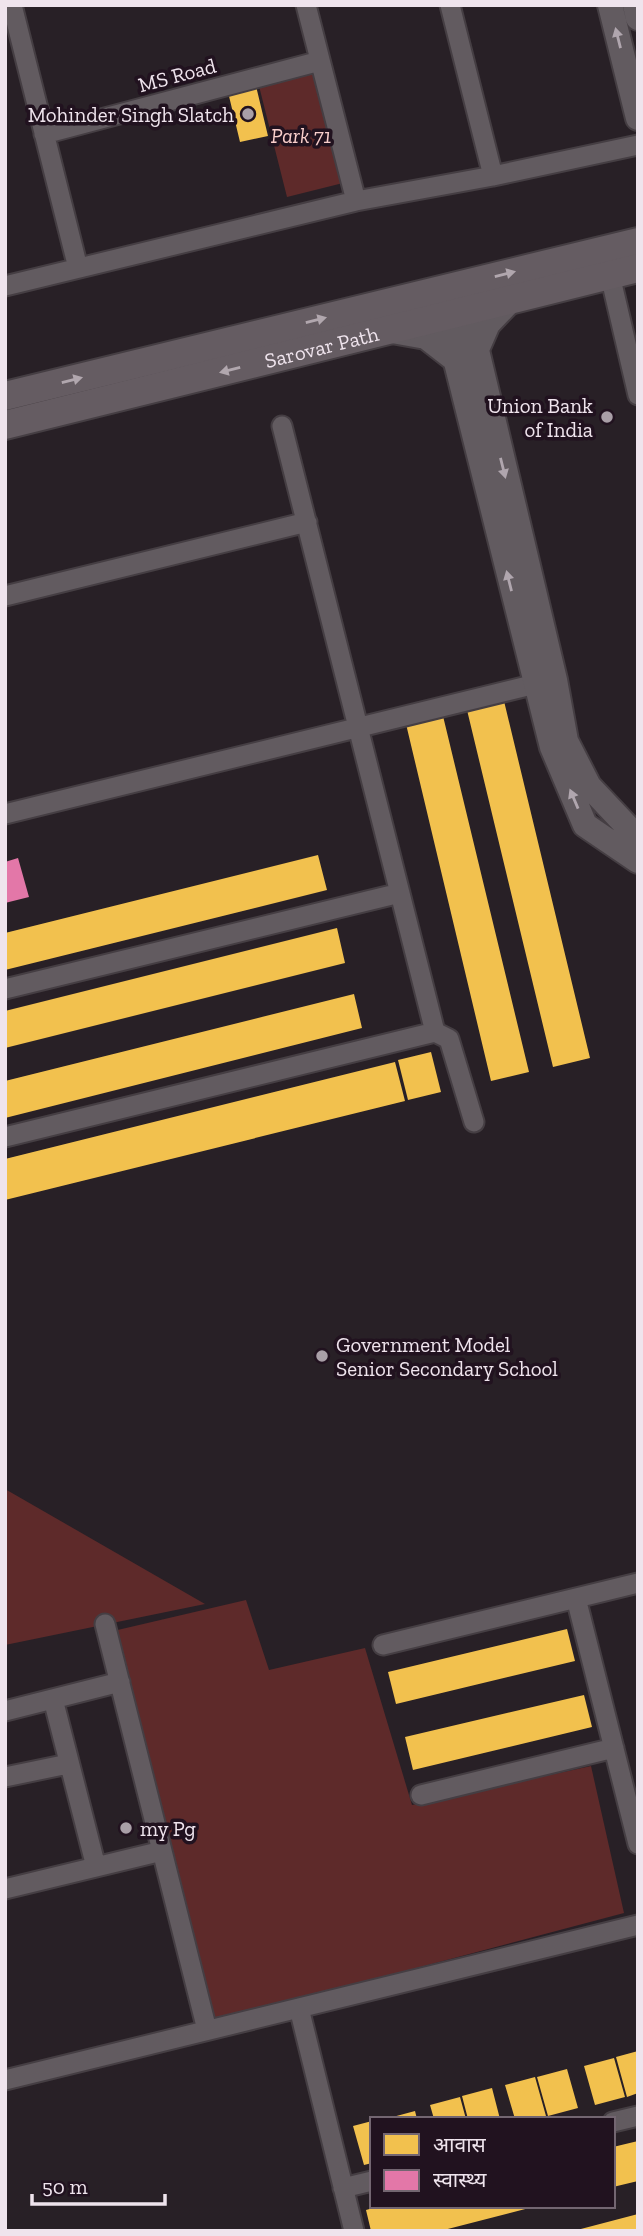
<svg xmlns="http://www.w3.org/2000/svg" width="643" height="2236" viewBox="0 0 643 2236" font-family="'Zilla Slab','Noto Sans Devanagari',serif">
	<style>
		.green { fill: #5e2a2a }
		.homes { fill: #f2c14e }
		.health { fill: #e377a8 }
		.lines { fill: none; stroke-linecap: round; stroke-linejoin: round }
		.minor-casing { stroke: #453e43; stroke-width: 23 }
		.tertiary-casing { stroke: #453e43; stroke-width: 28 }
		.secondary-casing { stroke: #453e43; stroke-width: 32 }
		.minor { stroke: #625b60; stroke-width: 19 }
		.tertiary { stroke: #625b60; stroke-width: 24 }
		.secondary { stroke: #655c62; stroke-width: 28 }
		.oneway { fill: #b0a6ae }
		.oneway2 { fill: #b1a7ae }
		.poi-dot { fill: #a99fa7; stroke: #21121f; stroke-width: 2.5 }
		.labels { text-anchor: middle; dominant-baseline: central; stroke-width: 7; stroke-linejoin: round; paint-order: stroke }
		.street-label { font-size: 21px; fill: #efe4ed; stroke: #21121f }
		.poi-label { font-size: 21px; fill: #efe4ed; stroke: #21121f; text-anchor: end }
		.park-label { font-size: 21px; font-style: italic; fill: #facfcc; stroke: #21121f }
	</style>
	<rect width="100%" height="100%" fill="#282026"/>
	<!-- green -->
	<path class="green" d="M315,72L343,183L287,197L259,86Z
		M5,1489L205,1604L5,1645Z
		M246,1600L269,1670L365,1648L412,1805L591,1766L624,1913L216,2021L109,1632Z"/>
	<!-- homes -->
	<path class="homes" d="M256,86L268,136L240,142L228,92Z
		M504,701L590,1058L553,1067L467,710Z
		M443,716L529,1072L491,1081L406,724Z
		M318,855L327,890L5,970V933Z
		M337,928L345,963L5,1048V1011Z
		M354,994L362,1028L5,1118V1081Z
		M431,1052L441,1092L408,1100L398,1060Z
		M395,1062L405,1101L5,1200V1159Z
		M567,1629L575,1661L396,1704L388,1672Z
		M584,1695L592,1727L413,1770L405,1737Z
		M638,2051V2093L627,2097L616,2057Z
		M614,2058L625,2097L595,2105L584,2066Z
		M567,2069L578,2108L548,2116L537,2077Z
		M535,2077L546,2116L515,2119L505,2085Z
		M492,2088L500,2119H468L462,2096Z
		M460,2097L466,2119H434L430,2105Z
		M415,2111L417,2119H389V2118Z
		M372,2121V2163L364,2165L353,2126Z
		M638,2141V2181L613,2187V2147Z
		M380,2206H533V2207L440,2231H371L366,2210Z
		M638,2214V2231H577V2230Z"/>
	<!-- health -->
	<path class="health" d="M18,858L29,897L5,903V862Z"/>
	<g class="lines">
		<!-- minor casing -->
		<g class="minor-casing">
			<path id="minor" d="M12,5L78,268
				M306,5L356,201
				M450,5L493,176
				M44,134L320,61
				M610,275L638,395
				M5,286L356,201L493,176L638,145
				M282,426L435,1032
				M5,596L307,522
				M5,814L548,681
				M5,989L400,893
				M5,1137L435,1032L449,1039L474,1122
				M576,1598L638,1844
				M105,1624L207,2030
				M383,1645L638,1583
				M53,1699L96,1867
				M5,1711L120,1682
				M5,1777L68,1764
				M421,1795L614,1748
				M5,1889L162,1851
				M299,2008L354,2231
				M5,2080L638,1925
				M613,2122L638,2116
				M343,2188L372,2181"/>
		</g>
		<!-- tertiary casing -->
		<g class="tertiary-casing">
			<path id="tertiary" d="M610,5L638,118
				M635,5L638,18
				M463,291L555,680L566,741L589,786L638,838
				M440,298L552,747L585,825L638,861
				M392,331L426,337L453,358
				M475,354L488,324L510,301"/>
		</g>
		<!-- secondary casing -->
		<g class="secondary-casing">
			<g id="secondary">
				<path d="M5,396L638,242"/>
				<path id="s1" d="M5,425L638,268"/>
			</g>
		</g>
		<!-- minor -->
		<use href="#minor" class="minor"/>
		<!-- tertiary -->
		<use href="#tertiary" class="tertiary"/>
		<!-- secondary -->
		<use href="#secondary" class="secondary"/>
	</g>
	<!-- one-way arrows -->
	<defs><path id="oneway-solid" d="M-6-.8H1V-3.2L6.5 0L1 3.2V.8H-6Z" transform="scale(1.75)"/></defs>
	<g class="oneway">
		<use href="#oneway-solid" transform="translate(618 38) rotate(-104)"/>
		<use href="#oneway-solid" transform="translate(503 468) rotate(76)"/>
		<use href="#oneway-solid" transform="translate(509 581) rotate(-104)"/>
		<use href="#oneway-solid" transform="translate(574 799) rotate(-113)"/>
	</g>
	<g class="oneway2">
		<use href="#oneway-solid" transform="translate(505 274) rotate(-14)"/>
		<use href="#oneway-solid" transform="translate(316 320) rotate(-14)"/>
		<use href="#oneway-solid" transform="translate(230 370) rotate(166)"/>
		<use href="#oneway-solid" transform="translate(72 380) rotate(-14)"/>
	</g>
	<!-- markers -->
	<g class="poi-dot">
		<circle cx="248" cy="114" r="7"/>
		<circle cx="607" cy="417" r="7"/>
		<circle cx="322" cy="1356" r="7"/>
		<circle cx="126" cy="1828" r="7"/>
	</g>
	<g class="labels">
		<!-- street labels -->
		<g class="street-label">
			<text transform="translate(177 75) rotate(-15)">MS Road</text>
			<text stroke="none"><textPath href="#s1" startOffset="326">Sarovar Path</textPath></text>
		</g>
		<!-- poi labels -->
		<g class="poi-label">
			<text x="234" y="114">Mohinder Singh Slatch</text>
			<text x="593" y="405">Union Bank<tspan x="593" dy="24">of India</tspan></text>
			<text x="336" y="1344" text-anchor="start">Government Model<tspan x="336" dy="24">Senior Secondary School</tspan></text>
			<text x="140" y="1828" text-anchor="start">my Pg</text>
		</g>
		<!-- park labels -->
		<g class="park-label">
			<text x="301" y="135">Park 71</text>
		</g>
	</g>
	<!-- border -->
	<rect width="643" height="2236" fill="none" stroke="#efe4ed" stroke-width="14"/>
	<!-- legend -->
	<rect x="370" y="2117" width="245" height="91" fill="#21121f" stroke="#736671" stroke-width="2"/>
	<rect x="384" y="2134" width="35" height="21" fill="#f2c14e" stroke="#736671" stroke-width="2"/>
	<text x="433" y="2152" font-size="21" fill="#efe4ed">आवास</text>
	<rect x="384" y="2170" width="35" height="21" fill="#e377a8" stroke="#736671" stroke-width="2"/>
	<text x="433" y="2187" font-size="21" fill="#efe4ed">स्वास्थ्य</text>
	<!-- scale -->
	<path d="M32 2194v10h133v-10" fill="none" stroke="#efe4ed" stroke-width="3.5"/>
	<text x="42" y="2194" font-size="21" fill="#efe4ed" stroke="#21121f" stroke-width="5" paint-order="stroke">50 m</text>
</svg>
